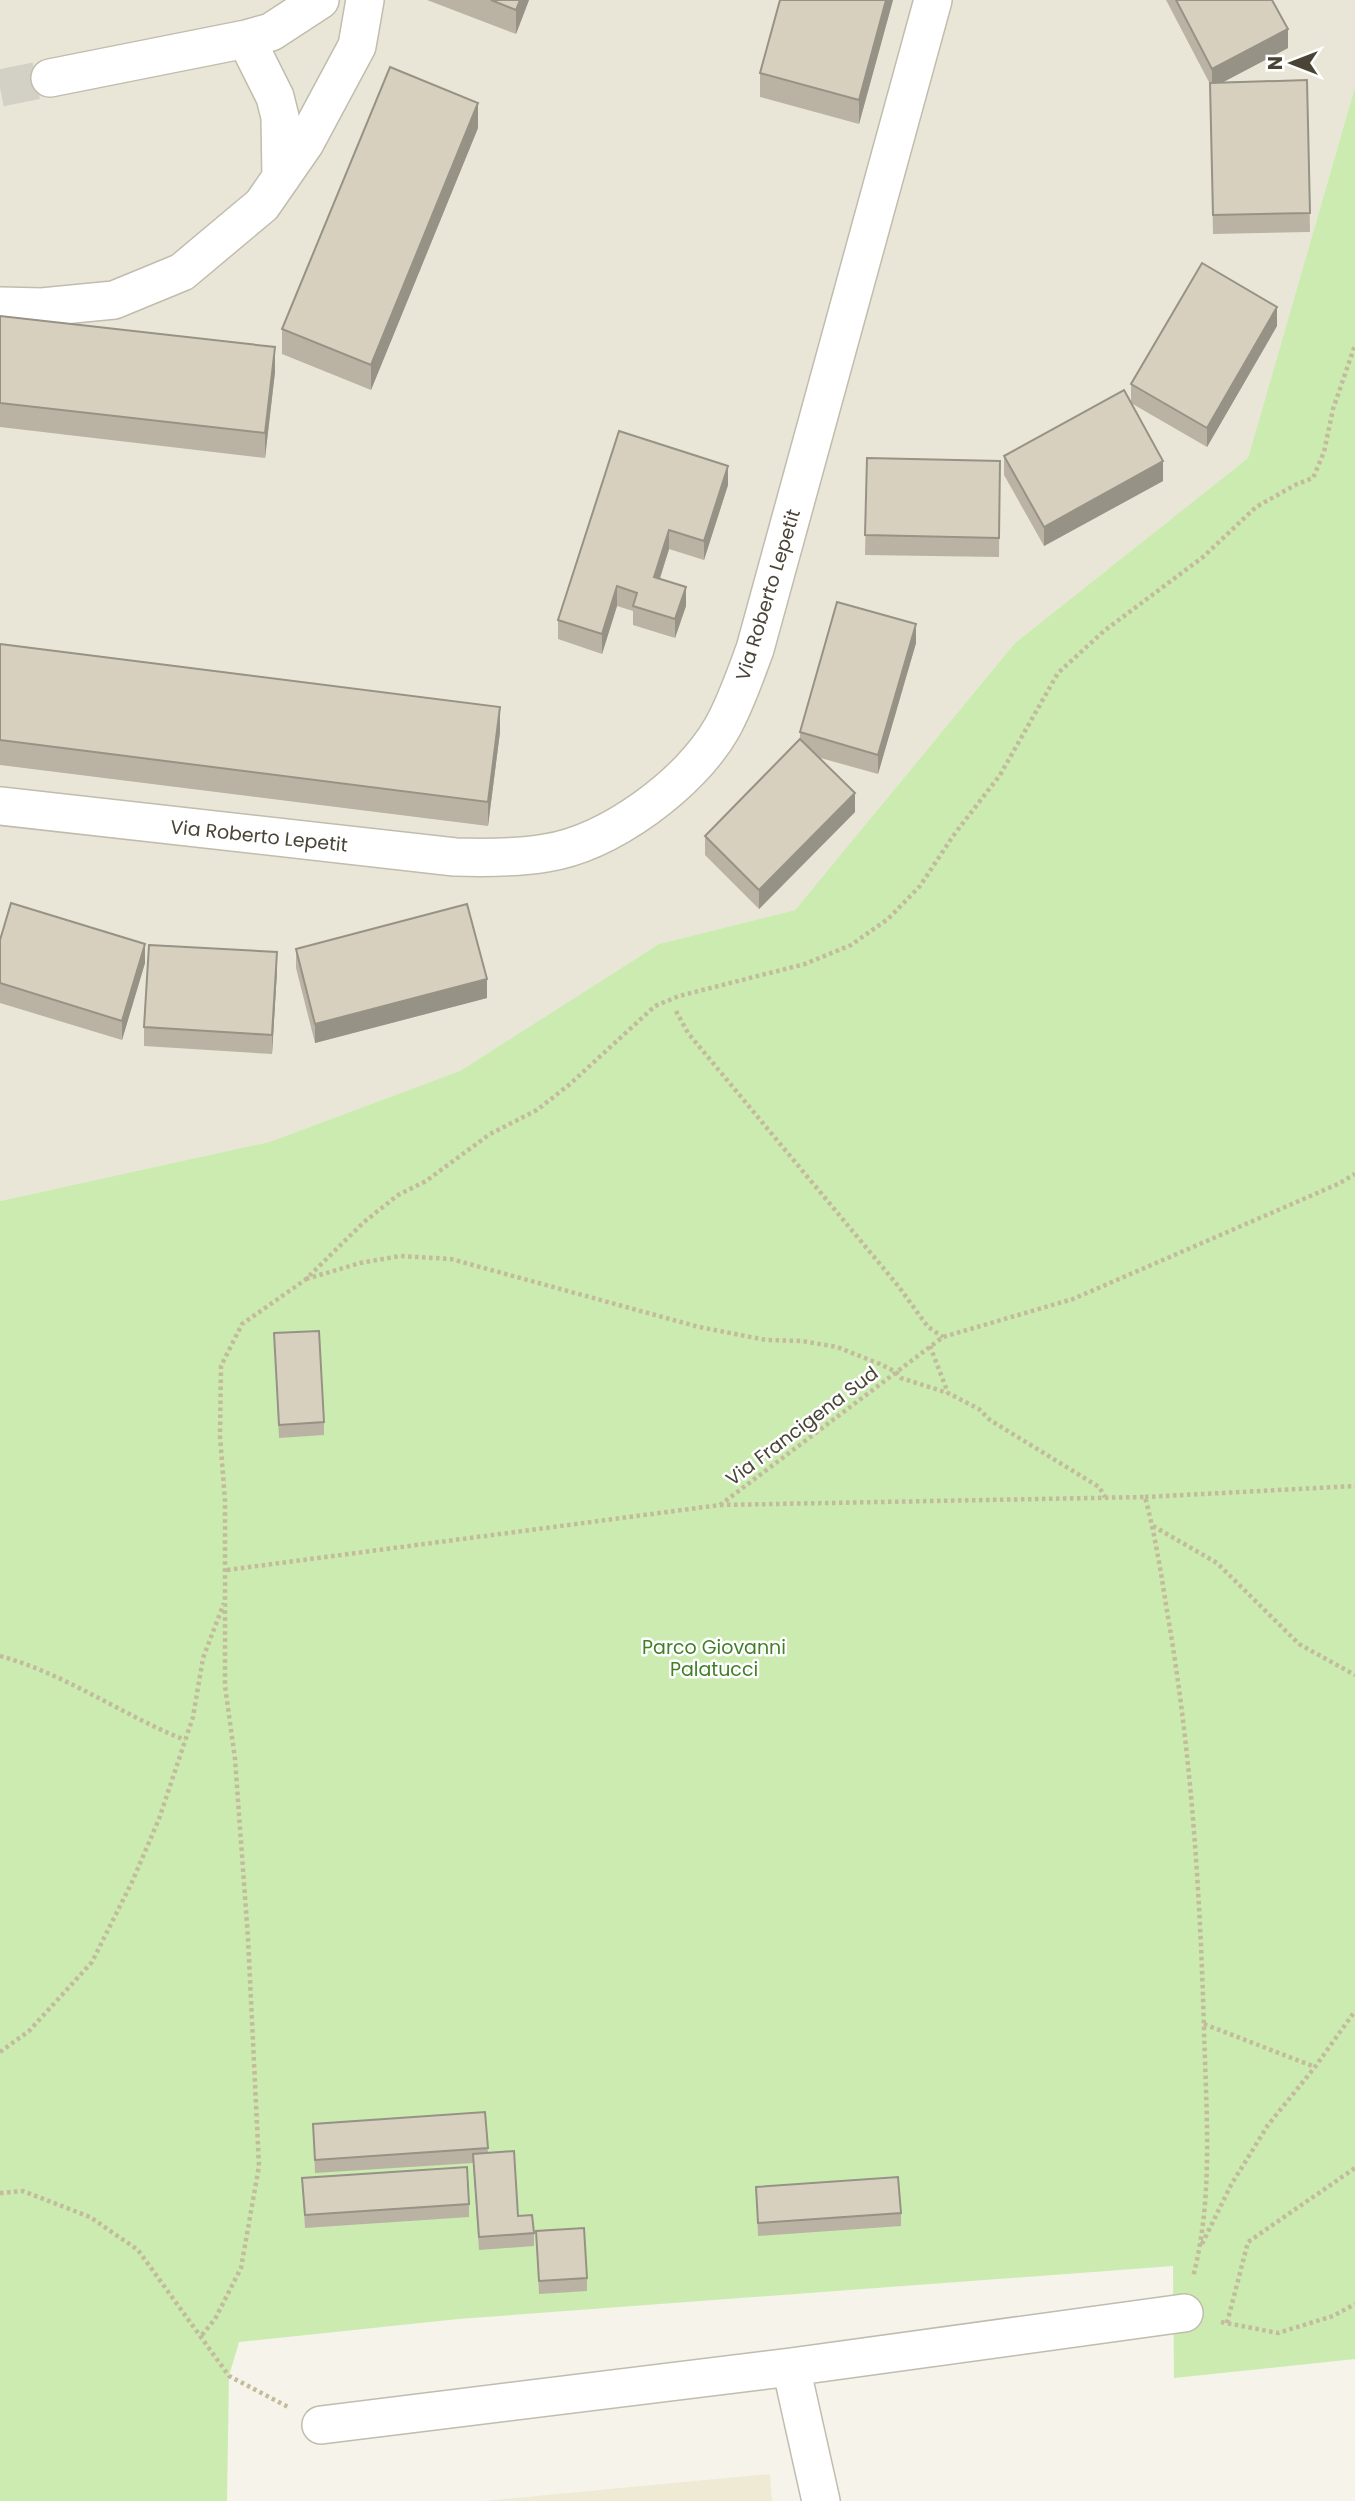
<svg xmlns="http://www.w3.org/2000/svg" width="1355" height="2501" viewBox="0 0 1355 2501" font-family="Poppins,sans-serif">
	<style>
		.residential { fill: #e9e6d8 }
		.education { fill: #efead3 }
		.green { fill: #cbebb1 }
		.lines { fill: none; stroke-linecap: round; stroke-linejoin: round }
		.street-tunnel { stroke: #d3d0c6; stroke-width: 37; stroke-dasharray: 37 18; stroke-linecap: butt }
		.street-casing { stroke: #c1bcac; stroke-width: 40 }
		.path { stroke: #c4ba9c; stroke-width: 4.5; stroke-dasharray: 3.5 3.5; stroke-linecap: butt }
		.street { stroke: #fff; stroke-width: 37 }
		.wall { fill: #bab3a4 }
		.shaded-wall { fill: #979286 }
		.building { fill: #d8d0bf; stroke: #979286; stroke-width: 2 }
		.labels { text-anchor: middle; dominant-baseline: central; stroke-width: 5; stroke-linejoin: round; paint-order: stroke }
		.street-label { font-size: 19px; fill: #4a4437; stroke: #fff }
		.park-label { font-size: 19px; fill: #407f27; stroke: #fff }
	</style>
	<rect width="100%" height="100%" fill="#f5f3ea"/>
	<!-- residential -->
	<path class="residential" d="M0,0H1355V87L1248,458L1015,643L795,910L659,944L460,1071L269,1142L0,1201Z"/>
	<!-- education -->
	<path class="education" d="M770,2474L772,2501H484Z"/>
	<!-- green -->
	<path class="green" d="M1355,87V2359L1174,2378L1173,2266L458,2319L239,2342L229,2376L227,2501H0V1201L269,1142L460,1071L659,944L795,910L1015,643L1248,458Z"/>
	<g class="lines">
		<!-- street-tunnel -->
		<path class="street-tunnel" d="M0,88L50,78"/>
		<!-- street casing -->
		<g class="street-casing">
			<path id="street" d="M246,39L275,97L280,117L281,178
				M50,78L246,39L271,32L320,0
				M0,306L42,307L114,300L182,272L262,205L305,143L357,46L365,0
				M0,806L455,857C486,858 516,858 546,853C610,843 690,784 722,728C736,703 745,676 755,649L933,0
				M791,2367L821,2501
				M321,2425L791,2367L1184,2313"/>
		</g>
		<!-- path -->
		<path class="path" d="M676,1011L688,1033L899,1287L928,1327L943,1337
			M306,1279L360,1263L400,1256L451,1259L699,1327L766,1340L802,1341L837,1347L880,1364L896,1372L901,1378L948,1393
			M930,1346L948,1393L979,1409L990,1420L1099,1487L1105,1497
			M1145,1497L1355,1486
			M720,1505L1145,1497C1155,1534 1161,1573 1167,1611C1191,1749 1200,1889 1204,2029C1206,2111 1214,2196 1193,2277
			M1153,1526L1217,1563L1299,1644L1355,1675
			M227,1570L720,1505L943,1337L1073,1299L1338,1184L1355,1174
			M0,1656C66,1674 122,1715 185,1740
			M1204,2024L1315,2067
			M0,2052L29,2031L92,1962L132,1882L159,1819L193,1717L203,1658L224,1603
			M0,2193L23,2191L90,2217L138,2250L229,2376L290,2408
			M1202,2244L1231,2185L1268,2125L1315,2067L1355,2011
			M1221,2322L1278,2333L1333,2316L1355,2304
			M1227,2323L1248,2242L1355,2168
			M202,2335L215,2319L241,2268L259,2166L248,1938L235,1759L225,1686V1501L220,1436L221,1366L242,1324L305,1280L364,1222L398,1195L426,1181L490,1134L537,1110L570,1084L655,1006L679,996L805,964L851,945L888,919L920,886L953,836L1000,775L1058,673L1104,631L1203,557L1256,507L1297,484L1313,478L1324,452L1333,409L1355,345"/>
		<!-- street -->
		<use href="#street" class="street"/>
	</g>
	<!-- wall -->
	<path class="wall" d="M427,0H529L516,34Z
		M780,0H893L859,124L760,97V73Z
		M1166,0H1272L1288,48L1223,82L1307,80L1310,232L1213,234L1210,84Z
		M478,128L371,390L282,354V329Z
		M0,316L275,372L265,458L0,427Z
		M1277,326L1207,447L1131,403L1163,481L1044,546L1004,475V456L1131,402V384Z
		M619,431L728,485L704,560L669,549L660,579L686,606L675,638L633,625V611L617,606L602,654L558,639V620Z
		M867,458L1000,461L999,557L865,555Z
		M916,643L878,774L817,757L855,812L759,909L705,855V836L800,739V732Z
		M0,644L500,732L488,826L0,765Z
		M0,940L145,963L122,1040L0,1003Z
		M296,949L487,998L315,1043L296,968Z
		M277,971L272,1054L144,1046V1027Z
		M274,1333L324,1422V1435L279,1438Z
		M485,2112L488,2153L518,2216L534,2233V2246L479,2250L473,2163L315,2173L313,2124Z
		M302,2178L469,2204V2217L305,2228Z
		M756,2187L901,2213V2226L758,2236Z
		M536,2231L587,2278V2291L539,2294Z"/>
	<!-- shaded-wall -->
	<path class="shaded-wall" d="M520,0H529L516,34V10Z
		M886,0H893L859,124V100Z
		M1288,29V48L1212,88V69Z
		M478,103V128L371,390V365Z
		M1277,307V326L1207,447V428Z
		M275,347V372L265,458V433Z
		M1163,461V481L1044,546V527Z
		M728,466V485L704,560V541Z
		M669,530V549L654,596V577Z
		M617,586V606L602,654V634Z
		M686,587V606L675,638V619Z
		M916,624V643L878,774V755Z
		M500,707V732L488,826V802Z
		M855,793V812L759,909V890Z
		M145,944V963L122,1040V1021Z
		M277,952V971L272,1054V1035Z
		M487,979V998L315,1043V1024Z"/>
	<!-- building -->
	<path class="building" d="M491,0H520L516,10Z
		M780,0H886L859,100L760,73Z
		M1176,0H1272L1288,29L1212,69Z
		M390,67L478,103L371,365L282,329Z
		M1307,80L1310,213L1213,215L1210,83Z
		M1202,263L1277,307L1207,428L1131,384Z
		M0,316L275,347L265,433L0,403Z
		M1124,390L1163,461L1044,527L1004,456Z
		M619,431L728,466L704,541L669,530L654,577L686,587L675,619L633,606L637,593L617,586L602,634L558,620Z
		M867,458L1000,461L999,538L865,535Z
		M837,602L916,624L878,755L800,732Z
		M0,644L500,707L488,802L0,740Z
		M800,739L855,793L759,890L705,836Z
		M11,903L145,944L122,1021L0,983V940Z
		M467,904L487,979L315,1024L296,949Z
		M149,945L277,952L272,1035L144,1027Z
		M319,1331L324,1422L279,1425L274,1333Z
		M485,2112L488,2148L315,2160L313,2124Z
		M514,2151L518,2216L532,2215L534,2233L479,2237L473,2154Z
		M467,2167L469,2204L305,2215L302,2178Z
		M898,2177L901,2213L758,2223L756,2187Z
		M584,2228L587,2278L539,2281L536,2231Z"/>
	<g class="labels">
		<!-- street labels -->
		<g class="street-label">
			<text transform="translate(768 595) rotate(-73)">Via Roberto Lepetit</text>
			<text transform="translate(259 836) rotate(6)">Via Roberto Lepetit</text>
			<text transform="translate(802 1426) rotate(-37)">Via Francigena Sud</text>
		</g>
		<!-- park labels -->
		<g class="park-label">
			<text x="714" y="1647">Parco Giovanni<tspan x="714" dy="22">Palatucci</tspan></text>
		</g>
	</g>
	<!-- north arrow -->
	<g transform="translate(1292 63) rotate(270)" stroke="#ffffff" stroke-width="5" paint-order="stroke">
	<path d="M0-5L12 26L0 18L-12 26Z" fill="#4a4437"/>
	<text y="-10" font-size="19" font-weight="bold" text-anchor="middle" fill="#4a4437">N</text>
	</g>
</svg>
